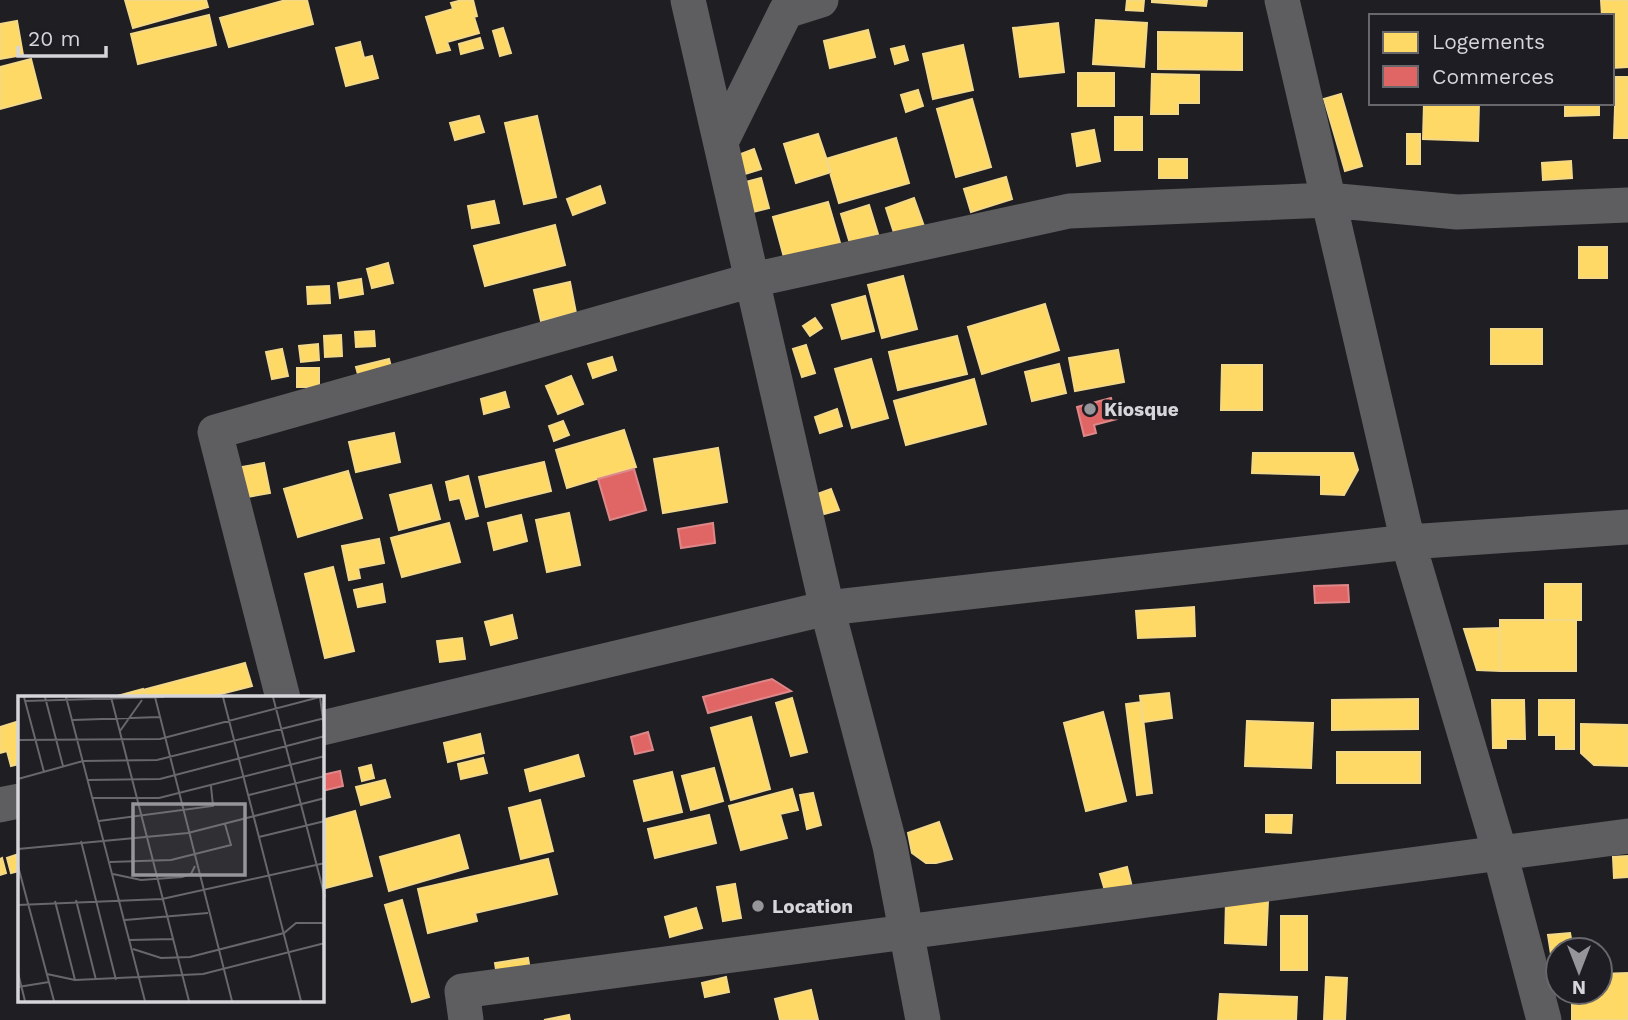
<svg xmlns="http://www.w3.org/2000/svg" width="1628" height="1020" viewBox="0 0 1628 1020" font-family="'Work Sans',sans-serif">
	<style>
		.homes { fill: #ffd966; stroke: #f3d888; stroke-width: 2 }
		.shops { fill: #e06666; stroke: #dd8788; stroke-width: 2 }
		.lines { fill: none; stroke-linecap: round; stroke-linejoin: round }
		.minor { stroke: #5e5d60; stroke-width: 35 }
		.poi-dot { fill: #969599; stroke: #1e1d23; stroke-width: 2.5 }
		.labels { text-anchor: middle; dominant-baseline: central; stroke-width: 7; stroke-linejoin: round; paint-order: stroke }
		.poi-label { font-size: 19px; font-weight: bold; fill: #d6d5d9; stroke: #1e1d23; text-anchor: start }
		.inset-road { fill: none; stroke: #68676b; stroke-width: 2 }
		.view { fill: #969599; fill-opacity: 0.15; stroke: #969599; stroke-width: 3.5 }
		.inset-edge { fill: none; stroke: #d6d5d9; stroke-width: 3.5 }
	</style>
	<rect width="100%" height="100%" fill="#1f1e22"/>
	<!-- homes -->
	<path class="homes" d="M125,0H206L208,7L133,28Z
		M286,0H307L313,24L229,47L220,18Z
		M462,0H473L477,16L474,17L479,33L447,42L450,50L437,53L426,17L453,9L451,3Z
		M1127,0H1144L1143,11L1126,10Z
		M1152,0H1207L1206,6L1152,2Z
		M1601,0H1628V67L1612,68V16H1602Z
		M209,15L216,45L138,64L131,34Z
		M1096,20L1147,23L1144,67L1093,64Z
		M17,21L23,55L0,59V24Z
		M1058,23L1064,72L1020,77L1013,28Z
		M503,28L511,53L500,56L493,31Z
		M868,30L875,57L830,68L824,41Z
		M1158,32L1242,33V70L1158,69Z
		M480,38L483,48L461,54L459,44Z
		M360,42L364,58L372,56L378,78L346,86L336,48Z
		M963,45L973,90L933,99L923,54Z
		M904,46L908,60L895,64L891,49Z
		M31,59L41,98L0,109V67Z
		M1078,73H1114V106H1078Z
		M1152,74L1199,75V103H1178V114H1151Z
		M1616,77H1628V138H1614Z
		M918,90L923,106L906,112L901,95Z
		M1341,94L1362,166L1345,171L1324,99Z
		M972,99L991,167L956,177L937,109Z
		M1424,103H1479L1478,141L1423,139Z
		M1565,103H1599V115L1565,116Z
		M479,116L484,132L455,140L450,123Z
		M537,116L556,197L524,204L505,123Z
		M1115,117H1142V150H1115Z
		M1094,130L1100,161L1077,166L1072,134Z
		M818,134L831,172L796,183L784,144Z
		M1407,134H1420V164H1407Z
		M896,138L909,183L839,203L826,159Z
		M754,149L761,169L745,174L738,155Z
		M1159,159H1187V178H1159Z
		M1571,161L1572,178L1543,180L1542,163Z
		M1006,177L1012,199L971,212L964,189Z
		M761,178L769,208L749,213L742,183Z
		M600,186L605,203L573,215L567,199Z
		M914,198L926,232L897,242L886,208Z
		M494,201L499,223L472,228L468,206Z
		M828,202L841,246L785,261L773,217Z
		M869,205L878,234L860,239L852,250L841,214Z
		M555,225L565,265L485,286L474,246Z
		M1579,247H1607V278H1579Z
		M388,263L393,283L372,288L367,269Z
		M903,276L917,329L882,338L868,285Z
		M361,279L363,294L340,298L338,283Z
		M570,282L576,313L541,321L534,290Z
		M329,286L330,303L308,304L307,287Z
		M865,296L874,331L842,339L832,305Z
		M1045,304L1059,350L982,374L968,327Z
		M815,318L822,328L810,336L803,326Z
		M1491,329H1542V364H1491Z
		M374,331L375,346L356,347L355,332Z
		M341,335L342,356L325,357L324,336Z
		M957,336L967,374L898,390L889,352Z
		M318,344L319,360L301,362L299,346Z
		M806,345L815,373L802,377L793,349Z
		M282,349L288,376L272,379L266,352Z
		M1118,350L1124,382L1075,391L1069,358Z
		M612,357L616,370L593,378L588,364Z
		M389,359L394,378L361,385L356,367Z
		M871,359L888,418L852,428L835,369Z
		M1059,364L1066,393L1032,401L1025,372Z
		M1222,365H1262V410H1221Z
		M297,368H319V387H297Z
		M571,376L583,404L558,414L546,386Z
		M974,379L986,424L906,445L894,401Z
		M505,392L509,407L484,414L481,399Z
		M837,409L842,426L820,433L815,417Z
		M563,421L569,435L554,441L549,426Z
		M624,430L636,467L567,488L556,450Z
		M394,433L400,462L356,472L349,442Z
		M718,448L727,502L663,513L654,459Z
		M1253,453H1353L1358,470L1344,495L1321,494V475L1252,473Z
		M544,462L551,491L486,507L479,477Z
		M264,463L270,493L241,498L236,468Z
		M348,471L362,518L298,537L284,489Z
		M468,476L478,516L466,519L460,498L450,500L446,482Z
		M431,485L440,519L399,530L390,495Z
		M831,489L839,510L824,514L817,494Z
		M569,513L580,565L547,572L536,520Z
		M521,515L527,541L494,550L488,523Z
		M449,523L460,562L402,577L391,538Z
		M379,539L384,563L358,568L360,578L349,580L342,546Z
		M333,567L354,651L325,658L305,574Z
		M382,584L385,602L358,607L354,590Z
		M1545,584H1581V620H1545Z
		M1194,607L1195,636L1138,638L1136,611Z
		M512,615L517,638L491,645L485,622Z
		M1500,620H1576V671H1500Z
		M1500,628V671L1477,670L1464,629Z
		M462,638L465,659L440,662L437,641Z
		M245,663L252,686L205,698H146L143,690Z
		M143,689L146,698H110Z
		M1169,693L1172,718L1143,722L1140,696Z
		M792,698L807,752L791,756L776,703Z
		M1418,699V729L1332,730V700Z
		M1492,700H1524L1525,739H1506V748H1493Z
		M1539,700H1574V749H1556V735H1539Z
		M1141,702L1152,793L1137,795L1126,704Z
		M1103,712L1126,801L1086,811L1064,723Z
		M751,717L770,789L731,800L711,728Z
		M19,721V764L11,766L7,751L0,753V727Z
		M1247,721L1313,723L1311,768L1245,766Z
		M1581,724L1628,725V766L1594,765L1581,753Z
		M480,734L484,753L448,762L444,743Z
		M1337,752H1420V783H1337Z
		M578,755L584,776L530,791L525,770Z
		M483,758L487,773L461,779L458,764Z
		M371,765L374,778L362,781L359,768Z
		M714,768L723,801L691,810L682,776Z
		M672,772L682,812L644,821L634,781Z
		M385,780L390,797L361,805L356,787Z
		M792,789L798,810L780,814L787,838L741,850L729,806Z
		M813,793L821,825L807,829L800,795Z
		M540,800L553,851L521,859L509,808Z
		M355,811L372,876L322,889V820Z
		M709,815L716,843L655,858L648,829Z
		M1266,815H1292L1291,833L1266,832Z
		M939,822L952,859L936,863H926L912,853L908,833Z
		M459,835L468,868L389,891L380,857Z
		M19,854V871L11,873L7,858Z
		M1628,856V877L1614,878L1613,857Z
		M2,858L6,873L0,875V859Z
		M548,859L557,894L475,913L477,921L428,933L418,889Z
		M1127,867L1132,887L1106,894L1100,874Z
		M735,884L741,918L723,921L717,887Z
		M402,900L429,997L412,1002L385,905Z
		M1226,900L1268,901L1266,945L1225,943Z
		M696,908L702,928L670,937L665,917Z
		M1281,916H1307V970H1281Z
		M1570,933L1573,949L1588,948V950H1558V967H1553L1548,935Z
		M528,958L531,976L498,982L495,963Z
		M1628,973V1020H1572V992H1600V974Z
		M726,977L729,992L705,997L702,983Z
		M1326,977L1347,978L1345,1020H1324Z
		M811,990L818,1020H780L775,999Z
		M1220,994L1297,997L1296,1020H1218Z
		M569,1015L570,1020H544Z"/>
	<!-- shops -->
	<path class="shops" d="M1111,398L1117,419L1094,425L1096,433L1084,436L1077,407Z
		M634,469L646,510L610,520L598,479Z
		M713,523L715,543L681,548L678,529Z
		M1348,585L1349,602L1315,603L1314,586Z
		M772,679L791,691L708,713L703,697Z
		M648,732L653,750L635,754L631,737Z
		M340,771L343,786L322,791V775Z"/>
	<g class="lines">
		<!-- minor -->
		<path class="minor" d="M688,0L827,608L890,846L923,1020
			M1282,0L1408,542L1500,853L1544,1020
			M721,142L786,11L821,0
			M283,698L215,432L752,280L1069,211L1328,200L1457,212L1628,205
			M322,728L827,608L1408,542L1628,527
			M0,805L19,801
			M466,1020L462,991L1628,836"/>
	</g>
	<!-- markers -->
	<g class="poi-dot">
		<circle cx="1090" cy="409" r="7"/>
		<circle cx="758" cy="906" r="7"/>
	</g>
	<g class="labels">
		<!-- poi labels -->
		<g class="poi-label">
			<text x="1104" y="409">Kiosque</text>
			<text x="772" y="906">Location</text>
		</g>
	</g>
	<!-- overview -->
	<g transform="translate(18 696)">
		<rect width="306" height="306" fill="#1f1e22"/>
		<path class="inset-road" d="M6,1L26,76M27,1L45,70M48,1L127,305M93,1L171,305M137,1L214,305M205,1L283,305M255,1L307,201M302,1L307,38M7,5L146,1M55,24L142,21M102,35L124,4M0,44L142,43L302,1M0,83L65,65L139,64L307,22M70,84L142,83L307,40M231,99L307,80M75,102H141L307,60M81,125L195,110L193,90M241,141L307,125M63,145L98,284M0,153L170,137L307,102M92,166L153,164L213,149L207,128M0,170L36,305M95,178L123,184L164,181L173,178L177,170M58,204L78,284M37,205L57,284M0,209L144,203L307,167M107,224L190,217M112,244L155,243M115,253L143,262L172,261L266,237L278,227H307M0,277L7,305M29,278L57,284L185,278L307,247M0,291L31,286"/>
		<path class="view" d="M115,108H227V179H115Z"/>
		<rect width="306" height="306" class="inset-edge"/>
	</g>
	<!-- legend -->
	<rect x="1369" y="14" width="245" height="91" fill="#1e1d23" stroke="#68676c" stroke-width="2"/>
	<rect x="1383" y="32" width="35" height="21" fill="#ffd966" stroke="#68676c" stroke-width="2"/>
	<text x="1432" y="49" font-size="21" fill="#d6d5d9">Logements</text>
	<rect x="1383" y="66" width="35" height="21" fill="#e06666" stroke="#68676c" stroke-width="2"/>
	<text x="1432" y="84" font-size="21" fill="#d6d5d9">Commerces</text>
	<!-- north arrow -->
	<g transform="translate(1579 971) rotate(180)"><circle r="33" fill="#1e1d23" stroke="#68676c" stroke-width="2"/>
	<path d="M0-5L12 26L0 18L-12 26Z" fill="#969599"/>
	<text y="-10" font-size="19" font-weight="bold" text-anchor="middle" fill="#d6d5d9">N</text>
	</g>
	<!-- scale -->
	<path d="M18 46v10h88v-10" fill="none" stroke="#d6d5d9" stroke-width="3.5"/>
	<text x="28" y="46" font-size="21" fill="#d6d5d9" stroke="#1e1d23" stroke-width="5" paint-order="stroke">20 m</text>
</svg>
